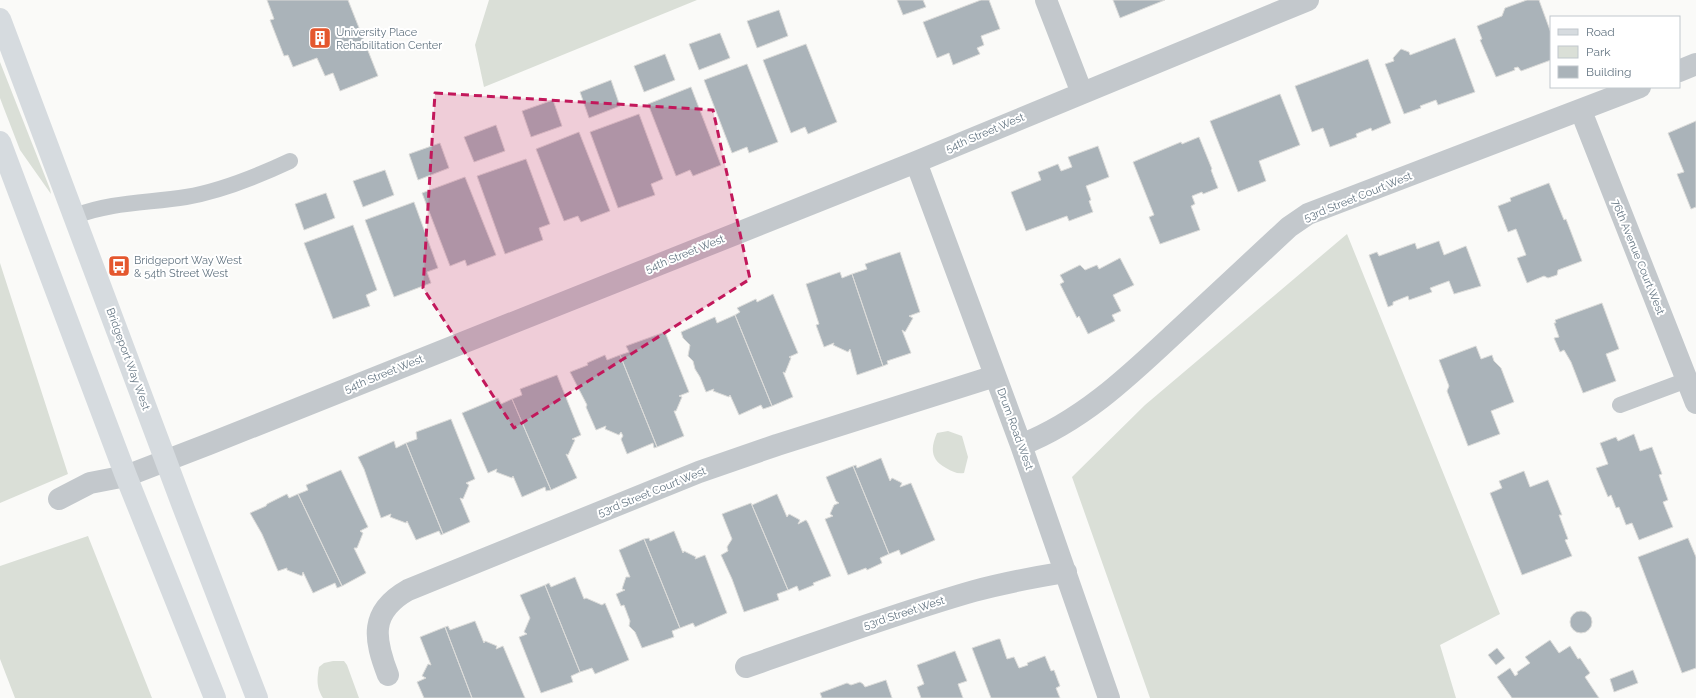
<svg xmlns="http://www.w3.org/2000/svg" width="1696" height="698" viewBox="0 0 1696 698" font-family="Raleway,sans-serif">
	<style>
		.green { fill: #dadfd7 }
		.building { fill: #aab3b9; stroke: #dcdcda }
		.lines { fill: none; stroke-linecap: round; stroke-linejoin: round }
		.lane { stroke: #c3c8cc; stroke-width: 16 }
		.street { stroke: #c3c8cc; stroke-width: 22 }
		.primary { stroke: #d6dbdf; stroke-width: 22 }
		.marked { fill: #c2185b; fill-opacity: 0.2; stroke: #c2185b; stroke-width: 3; stroke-dasharray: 8 5; stroke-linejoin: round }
		.labels { text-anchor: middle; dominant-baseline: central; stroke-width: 4; stroke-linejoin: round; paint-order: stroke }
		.poi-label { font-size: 11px; fill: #657683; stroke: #fff; text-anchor: start }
		.street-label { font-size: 11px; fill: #657683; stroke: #fff }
	</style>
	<rect width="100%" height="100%" fill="#fafaf8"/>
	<!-- green -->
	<path class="green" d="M489,0H697L484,87L475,45Z
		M0,62L50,189L51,194L20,150L3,106L0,98Z
		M1347,234L1500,614L1440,645L1456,698H1150L1072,477L1145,405Z
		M0,263L68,474L0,503Z
		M948,431L962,436L968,457L964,473C957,474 953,472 946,468C931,460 930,449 937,433Z
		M88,536L152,698H15L0,659V566Z
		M333,661H344L347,665L359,698H323C316,687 317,679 319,667L324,663Z"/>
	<!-- building -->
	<path class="building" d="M267,0H348L378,76L340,91L333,73L325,76L317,58L293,67L288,55L284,56L270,20L274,19Z
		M897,0H923L926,7L903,15Z
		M981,0H989L1000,29L981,36L984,45L977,48L980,54L953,65L949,53L937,58L923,22Z
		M1113,0H1165L1120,18Z
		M1527,0H1539L1551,33V60L1521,71L1518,67L1514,68L1515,70L1496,77L1480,40L1482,39L1477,26L1502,16L1505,8Z
		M779,10L788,36L757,48L747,21Z
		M720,33L730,58L699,70L689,44Z
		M1455,38L1475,92L1438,105L1436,100L1420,106L1421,108L1404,114L1385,64L1394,61L1393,58L1401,49L1409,52L1410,55Z
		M806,44L837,122L808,134L805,127L791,133L763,60Z
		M665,54L675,80L644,92L634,66Z
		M1368,59L1391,123L1372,131L1371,128L1356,134L1357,137L1330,147L1323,128L1312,132L1295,86Z
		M747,64L778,142L749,153L747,147L732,153L704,80Z
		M611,80L620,106L589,118L580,92Z
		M691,87L721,165L693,176L690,170L676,176L648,104Z
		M1280,94L1300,145L1259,161L1266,181L1238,192L1210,121Z
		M553,100L562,126L531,137L522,111Z
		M639,114L663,179L651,184L655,195L618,208L590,132Z
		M1696,121V207L1691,209L1677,174L1684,172L1668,133Z
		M496,125L505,151L474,162L464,137Z
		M579,132L610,211L581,222L578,216L564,221L536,149Z
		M1199,137L1212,169L1211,170L1218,188L1203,194L1202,192L1192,196L1195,204L1191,206L1200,230L1160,244L1149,217L1154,215L1133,162L1181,142L1182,144Z
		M440,143L449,168L418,180L409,154Z
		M1098,146L1109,177L1086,186L1091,200L1089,201L1093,212L1069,221L1067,216L1026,231L1011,192L1041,180L1038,172L1058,164L1061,171L1072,167L1068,157Z
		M526,159L550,224L539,228L543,240L505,254L477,176Z
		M385,170L394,195L363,207L353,181Z
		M465,177L496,255L467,266L465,260L450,266L422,193Z
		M1549,183L1564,220L1566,219L1582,261L1558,270L1557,275L1548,278L1544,276L1527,283L1517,258L1526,255L1516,229L1508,232L1498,206L1511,201L1510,198Z
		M326,193L335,218L304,230L295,204Z
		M414,202L438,268L427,272L431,283L394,297L365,220Z
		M353,225L377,290L366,295L370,306L333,319L304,243Z
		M1439,241L1444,255L1466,246L1481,286L1454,294L1449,281L1430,288L1432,292L1409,300L1408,296L1393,302V305L1388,307L1369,255L1377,252L1379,256L1415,243L1417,249Z
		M900,252L920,312L909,316L913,318L905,332L902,330L911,353L887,361L888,364L883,366L852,274L867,269L865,264Z
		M1120,258L1134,285L1113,295L1121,311L1112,315L1115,321L1088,334L1079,316L1077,318L1060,284L1064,282L1060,275L1080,265L1085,270L1097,265L1099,269Z
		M840,272L842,278L852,274L883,366L857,375L850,349L848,352L833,345L834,343L824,347L816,325L819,324L806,284Z
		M773,294L798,353L789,357L791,358L785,373L783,372L793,397L772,406L735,315L740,312L737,308L756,299L757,302Z
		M1602,303L1619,349L1606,354L1616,381L1583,393L1571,362L1564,350L1560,352L1554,338L1559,337L1554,323H1556L1555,320Z
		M735,315L772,406L763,409L761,405L739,415L730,395L729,397L713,391L714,389L706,392L700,377L695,369L693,361L688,356L690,345L683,338L681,332L715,317L717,323Z
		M665,332L689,392L679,396L682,397L676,411H674L684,436L657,447L620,355L629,352L626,346Z
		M1476,346L1481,359L1492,355L1494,361L1501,368L1514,402L1491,411L1500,434L1468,446L1447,391L1449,386L1439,360Z
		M605,355L607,360L620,355L657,447L654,448L653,443L627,454L621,439L623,436L621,432L619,435L605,429L606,426L596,430L586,407L587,405L570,372L588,365L587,363Z
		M557,375L581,435L572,439L575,440L568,455L566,454L577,478L551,490L512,399L522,395L520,389Z
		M498,398L501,404L512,399L551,490L546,491L545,487L522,497L513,476L512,478L496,472L497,469L488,473L462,413Z
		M451,419L475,479L466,483L469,485L463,499L460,498L470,522L443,534L406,443L417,439L416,432Z
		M1634,434L1640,451L1652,447L1662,474L1659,475L1668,500L1663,502L1673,527L1639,540L1632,523L1626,525L1619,507L1616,508L1611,495L1608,497L1596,468L1608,464L1600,443L1616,437L1618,441Z
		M394,441L396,448L406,443L443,534L441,535L439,531L416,540L407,521L406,523L390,517L391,514L381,518L364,469L358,457Z
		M881,458L890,481L892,478L902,483L900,487L911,483L935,540L901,555L899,550L889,554L853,466L856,465L857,468Z
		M853,466L889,554L880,558L882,563L867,570L866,568L848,575L825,519L833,516L830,514L834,505L839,503L836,501L826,477Z
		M341,470L368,527L360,531L363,533L357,548H354L366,573L342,586L298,494L308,490L306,485Z
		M1524,471L1530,487L1548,480L1562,515H1559L1568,539L1565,540L1572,556L1522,575L1490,493L1502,488L1499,481Z
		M287,494L289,498L298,494L342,586L337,588L335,583L313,593L303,572L302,576L287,570V568L278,571L262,534L250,513L266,506L267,504Z
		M777,494L787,517L789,514L800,520L798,524L806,520L808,523L831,576L813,583L814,585L799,591L797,586L788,590L752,505Z
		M751,503L788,590L777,594L779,600L744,612L732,579L721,555L728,551L727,547L732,539L722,514Z
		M674,531L683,553L684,551L696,557L695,559L705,555L727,613L695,627L693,623L680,628L644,539L649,538L650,541Z
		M1688,538L1696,557V668L1682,673L1638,557Z
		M644,539L680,628L672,631L674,637L642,648L635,632L629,626L630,621L624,605L621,606L616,594L625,590L622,589L626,577H630L619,550Z
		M575,577L584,599L586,598L602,605L605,603L629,660L595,674L592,668L580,672L545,585L549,583L551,587Z
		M545,585L580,672L571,676L573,682L541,693L519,637L527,634L524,632L530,618L520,595Z
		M1570 622a11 11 0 1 1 22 0a11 11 0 1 1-22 0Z
		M475,621L484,643L485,641L497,646L496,649L503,646L525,698H472L445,627L448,626L450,630Z
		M445,627L472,698H424L417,682L426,678L422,676L428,664L431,665L420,637Z
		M998,639H1000L1007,659L1014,657L1019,668L1028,665L1027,663L1045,656L1051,671L1054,670L1060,686L1056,688L1060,698H991L972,648Z
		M1550,640L1559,653L1570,646L1578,659L1580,658L1590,673L1585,677L1599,698H1512L1497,677L1510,668L1515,676L1518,674L1517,672L1530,663L1525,657Z
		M1497,648L1505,658L1496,665L1488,655Z
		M955,651L967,681L958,684L963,698H921L917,687L924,684L917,665Z
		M1633,670L1638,683L1614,692L1610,679Z
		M886,680L892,698H822L820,693L847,683L851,685L860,682L863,684L865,687Z"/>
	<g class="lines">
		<!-- lane -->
		<path class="lane" d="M75,216C111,202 148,203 186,197C222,191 258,176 290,161
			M1620,405L1687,380"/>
		<!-- street -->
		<path class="street" d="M1046,0L1082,93
			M1679,71L1696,64
			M1581,111L1696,403
			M916,162L1021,445L1109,698
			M1021,445C1082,421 1128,377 1175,333C1213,298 1251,262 1289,227L1308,214L1640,87
			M59,499L90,483L126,476L209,444L916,162L1308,0
			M746,667C822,641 897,613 974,591C1004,583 1035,577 1066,572
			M388,675C374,639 369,612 408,590L699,472L777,445L995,376"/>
		<!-- primary -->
		<path class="primary" d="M0,19L184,509L257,698
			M0,142L126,476L215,698"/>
	</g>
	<!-- marked area -->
	<path class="marked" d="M435,93L713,110L750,279L514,428L423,288Z"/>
	<!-- icons -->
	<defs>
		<g id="building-square" transform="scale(1.15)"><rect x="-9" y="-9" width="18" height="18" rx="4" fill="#e4572e" stroke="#fff"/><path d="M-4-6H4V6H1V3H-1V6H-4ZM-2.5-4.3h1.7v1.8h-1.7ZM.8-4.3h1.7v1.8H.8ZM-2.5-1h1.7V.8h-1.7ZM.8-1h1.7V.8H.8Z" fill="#fff"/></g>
		<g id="bus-square" transform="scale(1.15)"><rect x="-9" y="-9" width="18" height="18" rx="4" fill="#e4572e" stroke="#fff"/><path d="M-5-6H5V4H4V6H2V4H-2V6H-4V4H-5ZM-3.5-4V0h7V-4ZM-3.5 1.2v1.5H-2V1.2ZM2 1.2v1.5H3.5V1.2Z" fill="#fff"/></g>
	</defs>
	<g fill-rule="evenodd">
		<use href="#building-square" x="320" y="38"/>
		<use href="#bus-square" x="119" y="266"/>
	</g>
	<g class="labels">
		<!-- poi labels -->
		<g class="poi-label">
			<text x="336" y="32">University Place<tspan x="336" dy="13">Rehabilitation Center</tspan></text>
			<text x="134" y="260">Bridgeport Way West<tspan x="134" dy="13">&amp; 54th Street West</tspan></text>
		</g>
		<!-- street labels -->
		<g class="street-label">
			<text transform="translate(985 133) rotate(-23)">54th Street West</text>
			<text transform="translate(1358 197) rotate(-22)">53rd Street Court West</text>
			<text transform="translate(685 254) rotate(-22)">54th Street West</text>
			<text transform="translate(1638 257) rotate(68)">76th Avenue Court West</text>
			<text transform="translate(128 359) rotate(70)">Bridgeport Way West</text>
			<text transform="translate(384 374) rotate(-22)">54th Street West</text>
			<text transform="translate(1015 429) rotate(70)">Drum Road West</text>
			<text transform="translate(652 492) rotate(-22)">53rd Street Court West</text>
			<text transform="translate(904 613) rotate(-18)">53rd Street West</text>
		</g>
	</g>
	<!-- legend -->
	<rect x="1550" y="16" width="130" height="72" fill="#ffffff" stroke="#c1c8cd"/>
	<rect x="1558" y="29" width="20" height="6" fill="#d6dbdf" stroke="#c1c8cd"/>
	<text x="1586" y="36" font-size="12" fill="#657683">Road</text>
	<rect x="1558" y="46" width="20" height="12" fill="#dadfd7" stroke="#c1c8cd"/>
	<text x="1586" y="56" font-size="12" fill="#657683">Park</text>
	<rect x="1558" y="66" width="20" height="12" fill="#aab3b9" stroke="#c1c8cd"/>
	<text x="1586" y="76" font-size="12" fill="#657683">Building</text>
</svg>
